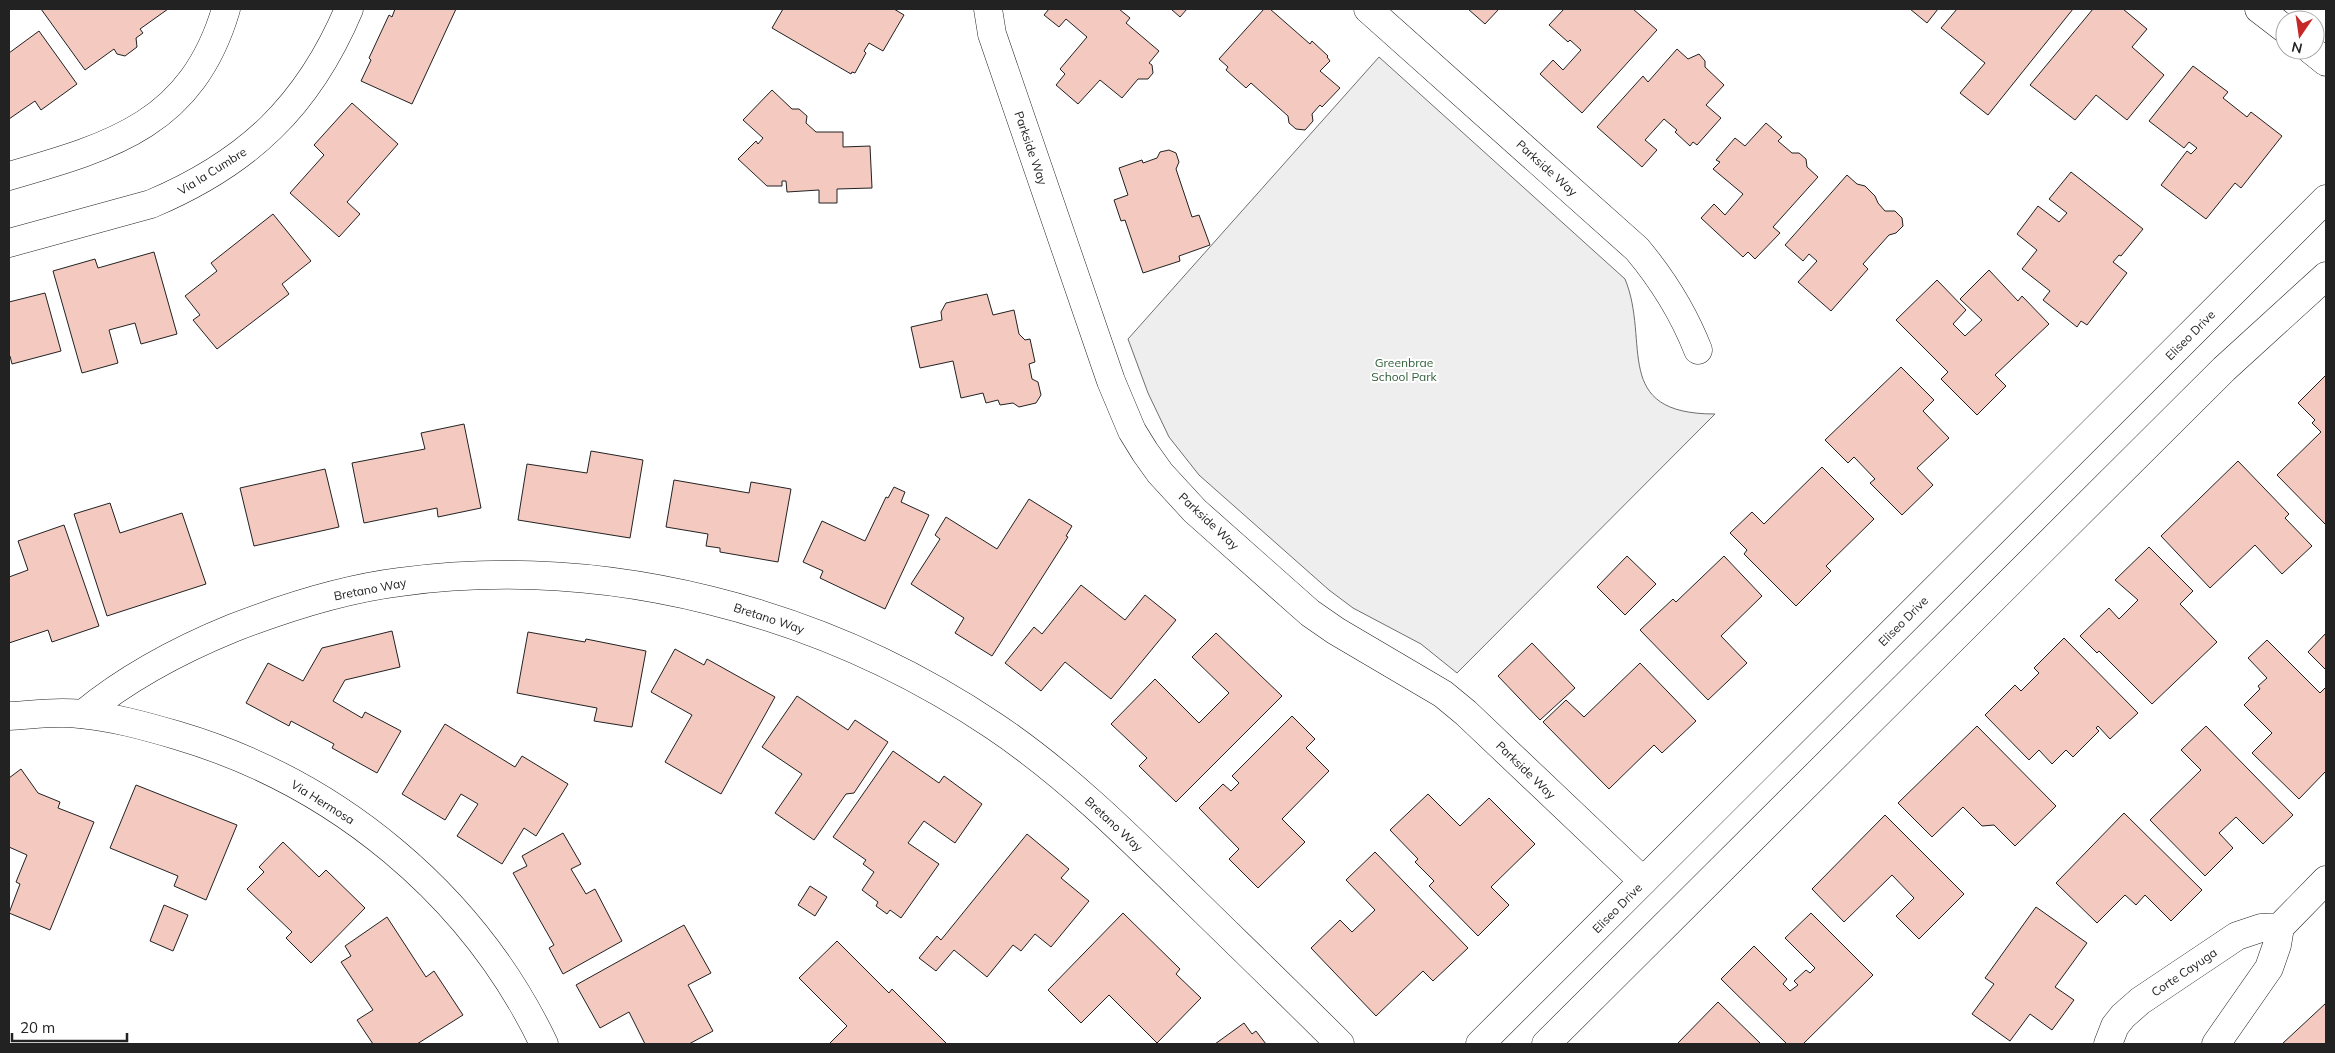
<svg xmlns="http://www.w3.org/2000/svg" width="2335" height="1053" viewBox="0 0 2335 1053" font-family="Mulish,sans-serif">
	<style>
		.green { fill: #eee; stroke: #6f6f6f }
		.building { fill: #f3c9c0; stroke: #222 }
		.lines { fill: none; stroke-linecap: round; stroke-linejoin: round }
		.street-casing { stroke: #222; stroke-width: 29 }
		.secondary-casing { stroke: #222; stroke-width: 29 }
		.street { stroke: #fff; stroke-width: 28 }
		.secondary { stroke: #fff; stroke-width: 28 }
		.labels { text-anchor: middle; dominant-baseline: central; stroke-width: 4; stroke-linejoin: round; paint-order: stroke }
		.street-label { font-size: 12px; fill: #222; stroke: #fff }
		.park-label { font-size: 12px; fill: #2f5e38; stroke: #fff }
	</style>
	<rect width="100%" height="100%" fill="#fff"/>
	<!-- green -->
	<path class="green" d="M1379,57L1625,279C1651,342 1610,414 1715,414L1457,673L1421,644L1353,608L1329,590L1199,475L1169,437L1148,393L1128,339Z"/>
	<!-- building -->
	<path class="building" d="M41,9H168L140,29L143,33L136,38L137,47L125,56L117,54L114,49L85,70Z
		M395,9H456L412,104L361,81L371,60L369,58L389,15L392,17Z
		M783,9H894L904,15L883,51L869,43L864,51L866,53L855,73L852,72L851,74L772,28Z
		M1049,9H1119L1130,18L1126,23L1159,51L1149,63L1152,65L1153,73L1148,79H1138L1122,98L1100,80L1078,104L1056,85L1065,74L1060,69L1087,37L1066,19L1059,27L1044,15Z
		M1171,9H1187L1180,17Z
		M1264,9H1270L1310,44L1312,41L1328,56L1327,57L1330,61L1320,71L1340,88L1322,107L1320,105L1312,114L1313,121L1305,130L1296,129L1289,123L1288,116L1251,83L1246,88L1226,70L1228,67L1219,59Z
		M1468,9H1497L1498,10L1485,24Z
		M1564,9H1633L1657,30L1582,113L1540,74L1553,60L1563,70L1581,50L1570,40L1568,42L1549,25Z
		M1910,9H1938L1927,23Z
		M1957,9H2073L1988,115L1960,93L1985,63L1941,28Z
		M2093,9H2123L2147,29L2132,47L2164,75L2127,120L2096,95L2075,120L2030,85Z
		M39,31L77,84L41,110L35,101L9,119V53Z
		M1677,49L1688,59L1699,54L1705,61V67L1724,85L1706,105L1721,118L1697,145L1693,142L1690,146L1675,132L1677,130L1664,119L1645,140L1657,150L1642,167L1597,127L1643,76L1648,82Z
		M2193,66L2228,92L2223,98L2247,117L2251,112L2282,136L2241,188L2235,183L2206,219L2161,185L2187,151L2191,154L2197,148L2189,142L2184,148L2149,121Z
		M772,90L792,109H799L807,116L806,123L816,132H843V147L870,146L872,188L837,189V203H819V190L787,192L786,181H782V186H767L738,159L756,141L758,144L763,138L743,120Z
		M352,103L398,144L347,202L360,214L339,237L290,193L324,155L314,145Z
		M1766,123L1782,137L1778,141L1792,153H1799L1806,159L1807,167L1818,177L1773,227L1780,233L1755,259L1748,252L1743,257L1701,218L1714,204L1725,215L1743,194L1713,169L1720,162L1716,160L1735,138L1745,146Z
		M1169,150L1176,153L1179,162L1176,169L1192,217L1199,215L1210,245L1179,256L1180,261L1143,273L1125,220L1121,221L1114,200L1128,195L1119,168L1142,160L1143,163L1157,158L1160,152Z
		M2071,172L2143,229L2121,256L2119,255L2113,262L2127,273L2087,325L2081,321L2077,327L2043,300L2050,291L2022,269L2037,250L2017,234L2038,206L2059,222L2067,213L2049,199Z
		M1847,175L1857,184L1865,186L1875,196L1878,203L1885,211H1895L1902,218L1903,226L1896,233L1889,235L1863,264L1868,269L1831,311L1798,282L1817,261L1809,254L1803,261L1785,245Z
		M273,214L311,261L282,284L289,294L217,349L193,320L200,315L185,296L217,271L211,263Z
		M154,252L177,334L141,344L135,323L109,330L118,363L82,373L53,271L95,259L98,268Z
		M1989,270L2018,301L2022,296L2049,324L1995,375L2006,386L1977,415L1941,379L1948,372L1896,320L1937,280L1966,310L1953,324L1965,336L1982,320L1960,299Z
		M45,293L61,351L12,364L10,356L9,357V302Z
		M987,294L993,315L1014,310L1019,334L1025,340L1030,339L1035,362L1029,364L1032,379L1038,382L1041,395L1036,403L1019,407L1013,403L1000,405L998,400L986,403L983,393L961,398L953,361L920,368L911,327L942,320L941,312L946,303Z
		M1901,367L1934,400L1923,411L1949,438L1917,468L1933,485L1902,515L1870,483L1875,479L1854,457L1848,463L1825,440Z
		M2326,375V523L2325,524L2277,475L2321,432L2312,423L2315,420L2298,403Z
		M464,424L481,508L438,517L437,508L364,523L352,463L425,449L421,433Z
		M591,451L643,460L630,538L518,520L527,464L587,473Z
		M2238,461L2289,514L2285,518L2312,546L2282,574L2255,545L2210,588L2161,536Z
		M1822,467L1874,519L1826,566L1831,571L1796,606L1744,554L1747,550L1730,533L1752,512L1764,524Z
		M325,469L339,527L254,546L240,488Z
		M674,480L749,493L751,482L791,489L778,562L720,552V548L706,546L708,534L666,527Z
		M894,487L905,492L901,502L929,515L885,609L820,578L823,571L803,562L822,521L865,541L886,497L888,498Z
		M1029,499L1072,526L1066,536L1068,537L992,656L955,633L964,618L911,584L940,539L935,535L946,517L997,549Z
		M110,503L120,533L182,513L206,584L107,616L74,514Z
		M64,525L99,626L52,642L48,630L9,643V577L28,570L18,541Z
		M2149,547L2193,591L2180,604L2217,642L2152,704L2099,651L2097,653L2080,636L2109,608L2119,619L2138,600L2115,580Z
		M1627,556L1656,584L1625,615L1597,587Z
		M1724,556L1762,596L1721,636L1747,663L1708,700L1640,630L1673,599L1676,602Z
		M1081,585L1125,620L1145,595L1176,620L1111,699L1065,662L1041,691L1005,663L1034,627L1042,634Z
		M392,631L400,667L345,680L333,701L362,718L365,712L401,731L377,773L332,748L334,744L291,721L289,726L246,703L268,663L303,681L322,648Z
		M528,632L585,642L586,639L646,651L632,727L594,721L597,708L517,693Z
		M1216,633L1282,696L1176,802L1139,766L1147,758L1111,724L1155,679L1199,723L1229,693L1192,657Z
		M2326,633V670L2308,652Z
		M2064,638L2138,713L2110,739L2098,726L2096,728L2099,731L2073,757L2066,750L2052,764L2039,750L2029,760L1985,715L2015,685L2021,691L2039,673L2034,668Z
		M2267,640L2320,693L2326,687V771L2299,799L2252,753L2272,733L2244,705L2260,689L2258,686L2267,678L2248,658Z
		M1532,643L1575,688L1540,720L1498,676Z
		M675,649L704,665L707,659L775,697L721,794L665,762L692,715L651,692Z
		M1640,663L1696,721L1662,753L1654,745L1609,789L1543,722L1566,700L1584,717Z
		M797,696L848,730L855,720L888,742L854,793L846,794L814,840L775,813L802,774L762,747Z
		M1292,716L1315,739L1306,748L1329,771L1282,819L1305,842L1258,888L1229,859L1239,849L1199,808L1223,784L1231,791L1239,783L1232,776Z
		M445,724L515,767L522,756L568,784L536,836L524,828L502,864L457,836L478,804L461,794L445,820L402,794Z
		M1977,726L2056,806L2015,846L1994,825L1982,826L1963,807L1932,837L1898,803Z
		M2206,726L2293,815L2263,844L2236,817L2219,833L2233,848L2205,876L2150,820L2201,770L2181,750Z
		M893,751L939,783L944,776L982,804L955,843L924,821L908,843L939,864L901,918L890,910L887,914L876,906L878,902L862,890L874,872L863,864L866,860L833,837Z
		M21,769L38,793L60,802L58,808L94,822L50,930L9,913L20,884L16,882L27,855L9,847V778Z
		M136,785L237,825L206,900L174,886L178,876L110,848Z
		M1428,794L1460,826L1489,798L1535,844L1491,887L1509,905L1478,936L1429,886L1434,881L1415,862L1418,859L1390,830Z
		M2124,813L2202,890L2171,921L2145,895L2136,905L2125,895L2097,923L2056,883Z
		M1885,815L1964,894L1919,939L1896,916L1914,898L1892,875L1844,922L1812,889Z
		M563,833L581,864L571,869L586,894L595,889L622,941L563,974L549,948L554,945L513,873L527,866L522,856Z
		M1027,834L1069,869L1061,878L1089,901L1051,947L1035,934L1021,951L1013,945L987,977L954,950L936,971L919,958L937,936L941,940Z
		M283,842L319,877L326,870L365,908L311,963L286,938L292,932L247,889L264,872L259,867Z
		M1375,852L1468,948L1433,981L1423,971L1376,1016L1311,948L1340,920L1352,932L1375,910L1346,880Z
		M810,886L827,897L815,916L798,905Z
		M164,905L188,915L173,951L150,941Z
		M2036,907L2087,943L2055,987L2074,1000L2052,1030L2030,1014L2010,1041L1972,1014L1994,984L1985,978Z
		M1123,913L1180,969L1176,974L1201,998L1157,1043L1109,995L1081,1023L1048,990Z
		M1811,913L1873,975L1803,1044H1787L1721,979L1754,946L1787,979L1783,984L1790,991L1798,985L1794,981L1806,970L1810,973L1815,968L1785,938Z
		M387,917L426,977L434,971L463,1015L417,1044H373L357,1020L373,1010L341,962L351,956L345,946Z
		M684,925L711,973L688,985L713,1031L689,1044H645L629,1012L600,1028L576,985Z
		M837,941L889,993L892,989L947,1044H829L847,1026L799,978Z
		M1718,1002L1761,1044H1677Z
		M2326,1003V1044H2282Z
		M1244,1023L1252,1034L1256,1031L1266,1044H1215Z"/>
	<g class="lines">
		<!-- street casing -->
		<g class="street-casing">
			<path id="street" d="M988,9L992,34L1111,381L1132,431L1145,452L1160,473L1195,511L1310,613L1336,631L1443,694L1466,713L1643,881
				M1368,9L1637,249C1663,280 1683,312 1698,350
				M83,714C128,677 179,650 233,628C287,607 343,589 400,582C606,554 823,611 994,726C1064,773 1125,833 1185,892C1237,943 1289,993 1340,1044
				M2108,1044L2115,1026L2123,1016L2140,1001L2237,936L2261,928L2280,927
				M2216,1044L2269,968L2277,945L2280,927L2326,880"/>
		</g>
		<!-- secondary casing -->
		<g class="secondary-casing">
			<path id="secondary" d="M2259,9L2285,29
				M2311,50L2326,62
				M9,176C113,146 192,124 226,9
				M9,243L151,204C248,163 308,106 349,9
				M9,716C32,715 57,711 80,714C113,717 145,726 176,735C336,782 472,894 544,1044
				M1480,1044L2326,199
				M1546,1044L2224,369L2326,276"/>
		</g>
		<!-- street -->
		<use href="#street" class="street"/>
		<!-- secondary -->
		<use href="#secondary" class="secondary"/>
	</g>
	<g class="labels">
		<!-- street labels -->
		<g class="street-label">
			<text transform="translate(1031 148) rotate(71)">Parkside Way</text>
			<text transform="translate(1547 168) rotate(42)">Parkside Way</text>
			<text transform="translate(212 171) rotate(-32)">Via la Cumbre</text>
			<text transform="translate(2190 335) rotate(-45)">Eliseo Drive</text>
			<text transform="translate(1209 521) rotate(43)">Parkside Way</text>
			<text transform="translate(370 589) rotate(-11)">Bretano Way</text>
			<text transform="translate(769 618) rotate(18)">Bretano Way</text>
			<text transform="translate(1903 621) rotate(-45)">Eliseo Drive</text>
			<text transform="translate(1526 770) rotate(44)">Parkside Way</text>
			<text transform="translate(323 802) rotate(32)">Via Hermosa</text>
			<text transform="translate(1114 824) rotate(43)">Bretano Way</text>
			<text transform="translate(1617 908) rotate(-45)">Eliseo Drive</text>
			<text transform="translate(2184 972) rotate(-34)">Corte Cayuga</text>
		</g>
		<!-- park labels -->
		<g class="park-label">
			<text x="1404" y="362">Greenbrae<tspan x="1404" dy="14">School Park</tspan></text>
		</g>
	</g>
	<!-- border -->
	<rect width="2335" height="1053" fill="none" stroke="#222222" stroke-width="20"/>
	<!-- north arrow -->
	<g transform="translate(2300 35) rotate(193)"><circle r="24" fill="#ffffff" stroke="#a7a7a7"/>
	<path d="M0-4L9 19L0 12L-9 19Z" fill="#c62828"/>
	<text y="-8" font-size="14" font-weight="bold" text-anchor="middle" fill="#222222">N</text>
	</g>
	<!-- scale -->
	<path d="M12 1033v8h115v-8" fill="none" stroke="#222222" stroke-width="2.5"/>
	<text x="20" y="1033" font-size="15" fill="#222222" stroke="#ffffff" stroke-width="4" paint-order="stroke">20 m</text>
</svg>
